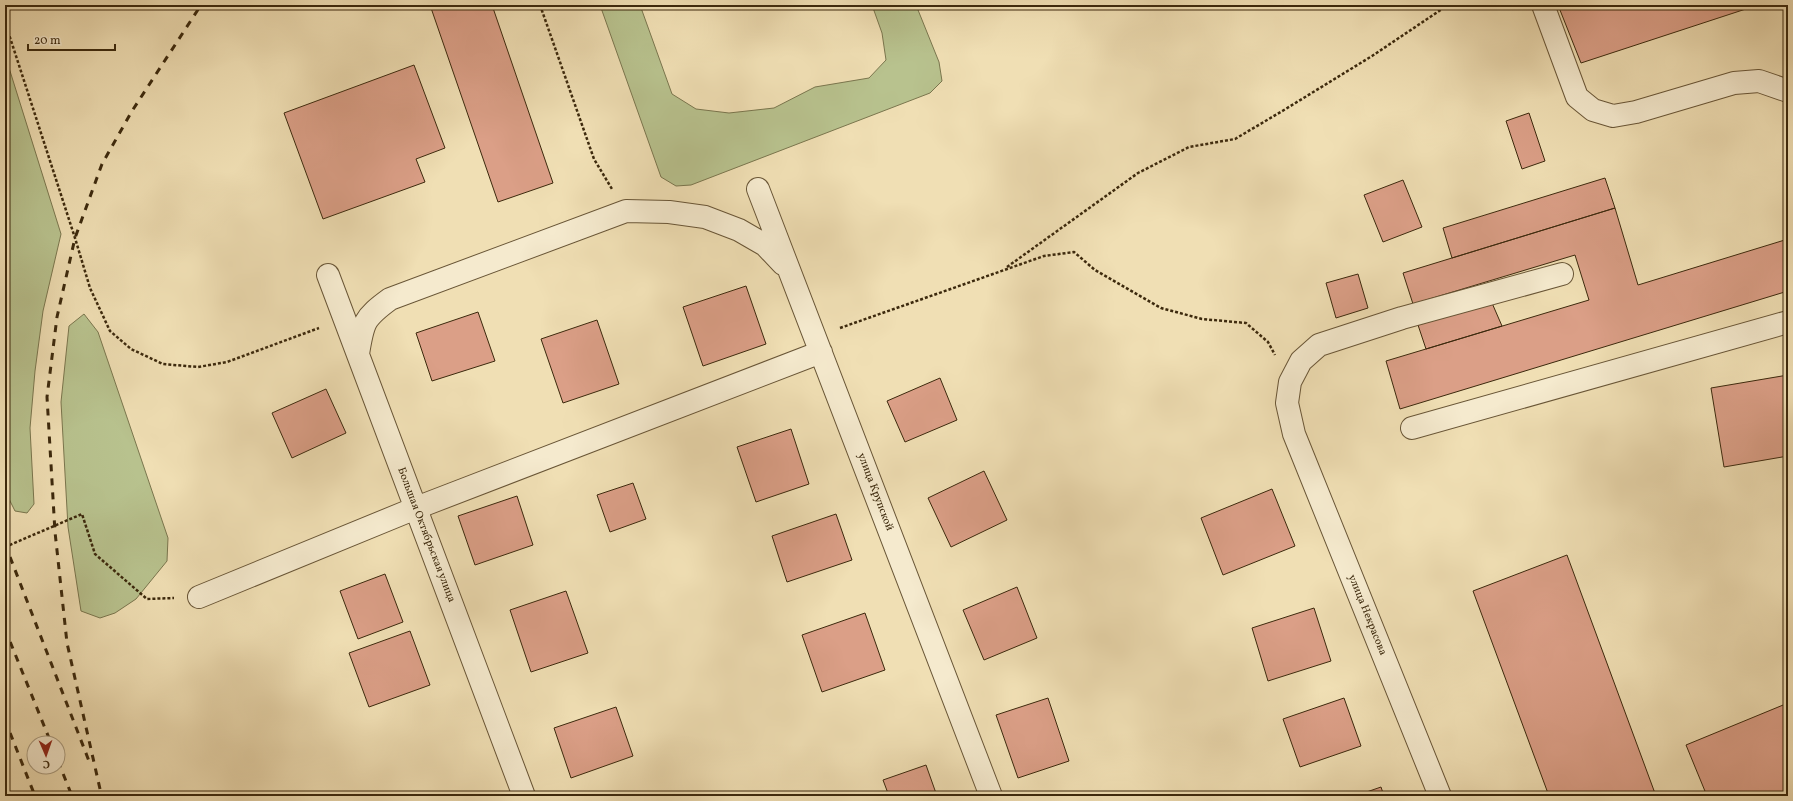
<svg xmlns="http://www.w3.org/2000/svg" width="1793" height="801" viewBox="0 0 1793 801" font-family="Vollkorn,serif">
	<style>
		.green { fill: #b8c28e; stroke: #7a764e }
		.building { fill: #db9f87; stroke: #3c290d }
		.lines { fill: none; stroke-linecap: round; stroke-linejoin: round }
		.minor-casing { stroke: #695637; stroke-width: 24 }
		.path { stroke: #3c290d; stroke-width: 2.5; stroke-dasharray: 3 2; stroke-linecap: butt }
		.minor { stroke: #f5eace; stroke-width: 22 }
		.rail { stroke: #3c290d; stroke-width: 3; stroke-dasharray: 7 7; stroke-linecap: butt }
		.labels { text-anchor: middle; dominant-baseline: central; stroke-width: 3; stroke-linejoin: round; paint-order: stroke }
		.street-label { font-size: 11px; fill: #3c290d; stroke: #f5eace }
	</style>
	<rect width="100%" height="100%" fill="#f0dfb4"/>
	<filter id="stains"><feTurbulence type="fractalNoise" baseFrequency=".005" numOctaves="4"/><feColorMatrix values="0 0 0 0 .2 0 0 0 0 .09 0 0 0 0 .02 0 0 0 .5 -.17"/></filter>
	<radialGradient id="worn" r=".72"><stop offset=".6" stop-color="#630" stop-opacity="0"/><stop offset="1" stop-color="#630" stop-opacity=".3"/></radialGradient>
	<!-- green -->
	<path class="green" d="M600,5H640L672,94L696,109L729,113L774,108L815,87L869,78L886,60L882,33L872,5H916L939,62L942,81L930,93L691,185L676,186L661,177Z
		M5,55L61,234L43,311L35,371L30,428L34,504L27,513L15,511L5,491Z
		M84,314L98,332L168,538L167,561L136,599L115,613L100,618L81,611L68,527L61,402L69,326Z"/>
	<!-- building -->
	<path class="building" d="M430,5H492L553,183L498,202Z
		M1558,5H1758L1581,63Z
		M414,65L445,148L416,159L425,182L323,219L284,113Z
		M1529,113L1545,161L1522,169L1506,121Z
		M1605,178L1615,208L1452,258L1443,228Z
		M1403,180L1422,227L1383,242L1364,195Z
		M1615,208L1638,285L1788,239V291L1400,409L1386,361L1589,300L1575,255L1413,304L1403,273Z
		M1358,274L1368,308L1336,318L1326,283Z
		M746,286L766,344L703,366L683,307Z
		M1492,303L1502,326L1426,349L1418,325Z
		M478,312L495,361L432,381L416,333Z
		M597,320L619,384L563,403L541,339Z
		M1788,375V456L1724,467L1711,388Z
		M940,378L957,420L905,442L887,401Z
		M326,389L346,433L292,458L272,413Z
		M791,429L809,484L756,502L737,447Z
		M984,471L1007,520L951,547L928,498Z
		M633,483L646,519L610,532L597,495Z
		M1272,489L1295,546L1223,575L1201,518Z
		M517,496L533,545L475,565L458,516Z
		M836,514L852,560L787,582L772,536Z
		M1567,555L1656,796H1549L1473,591Z
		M385,574L403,622L358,639L340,591Z
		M1017,587L1037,638L984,660L963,610Z
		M566,591L588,653L531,672L510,610Z
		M1314,608L1331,661L1268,681L1252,628Z
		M865,613L885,670L822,692L802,635Z
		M410,631L430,685L369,707L349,653Z
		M1048,698L1069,761L1018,778L996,715Z
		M1344,698L1361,746L1300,767L1283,719Z
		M1788,703V793L1782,796H1707L1686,745Z
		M616,707L633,756L571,778L554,728Z
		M926,765L937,796H889L883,780Z
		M1381,787L1384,796H1355Z"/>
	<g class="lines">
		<!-- minor casing -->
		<g class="minor-casing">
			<path id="minor" d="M1543,5L1577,97L1593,110L1613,116L1636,112L1734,83L1759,81L1788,91
				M758,189L991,796
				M328,275L524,796
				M358,354C363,322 364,318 390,299L626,211L669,212L705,217L739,230L765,245L783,264
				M1412,428L1788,322
				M199,597L416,508L821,352
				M1440,796L1294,434L1287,403L1290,382L1301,361L1319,345L1402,318L1562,274"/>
		</g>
		<!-- path -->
		<path class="path" d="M540,5L594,159L612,189
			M5,22L75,238L90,288L110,331L131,349L163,364L198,367L227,362L319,328
			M1007,267L1138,173L1189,147L1235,139L1284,110L1372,56L1448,5
			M840,328L1044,256L1074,252L1095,270L1161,308L1202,319L1246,323L1268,342L1275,355
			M5,547L82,514L95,554L147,599L174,598"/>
		<!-- minor -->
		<use href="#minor" class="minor"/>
		<!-- rail -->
		<path class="rail" d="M5,544L89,761
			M5,629L51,743
			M5,720L35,796
			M58,761L72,796
			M100,789L67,643L55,532L47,397L57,317L75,238L102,164L132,111L201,5
			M5,795L6,796"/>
	</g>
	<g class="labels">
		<!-- street labels -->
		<g class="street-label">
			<text transform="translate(875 492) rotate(69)">улица Крупской</text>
			<text transform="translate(426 535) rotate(69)">Большая Октябрьская улица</text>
			<text transform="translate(1367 615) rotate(68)">улица Некрасова</text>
		</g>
	</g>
	<!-- margin -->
	<rect width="1793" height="801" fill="none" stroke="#f0dfb4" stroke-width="20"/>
	<rect x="6" y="6" width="1781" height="789" fill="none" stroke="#3c290d" stroke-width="2"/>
	<rect x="10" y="10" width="1773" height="781" fill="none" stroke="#3c290d"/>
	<!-- north arrow -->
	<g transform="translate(46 755) rotate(178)"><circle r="19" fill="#f5eace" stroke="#ab9d81"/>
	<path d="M0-3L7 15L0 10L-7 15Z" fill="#8f2418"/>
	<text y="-6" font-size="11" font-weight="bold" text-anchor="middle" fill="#3c290d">С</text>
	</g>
	<!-- scale -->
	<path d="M28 44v6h87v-6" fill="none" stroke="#3c290d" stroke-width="2"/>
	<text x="34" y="44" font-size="12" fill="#3c290d" stroke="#f5eace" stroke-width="3" paint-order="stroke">20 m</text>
	<rect width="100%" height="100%" filter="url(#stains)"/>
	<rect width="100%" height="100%" fill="url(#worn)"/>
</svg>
